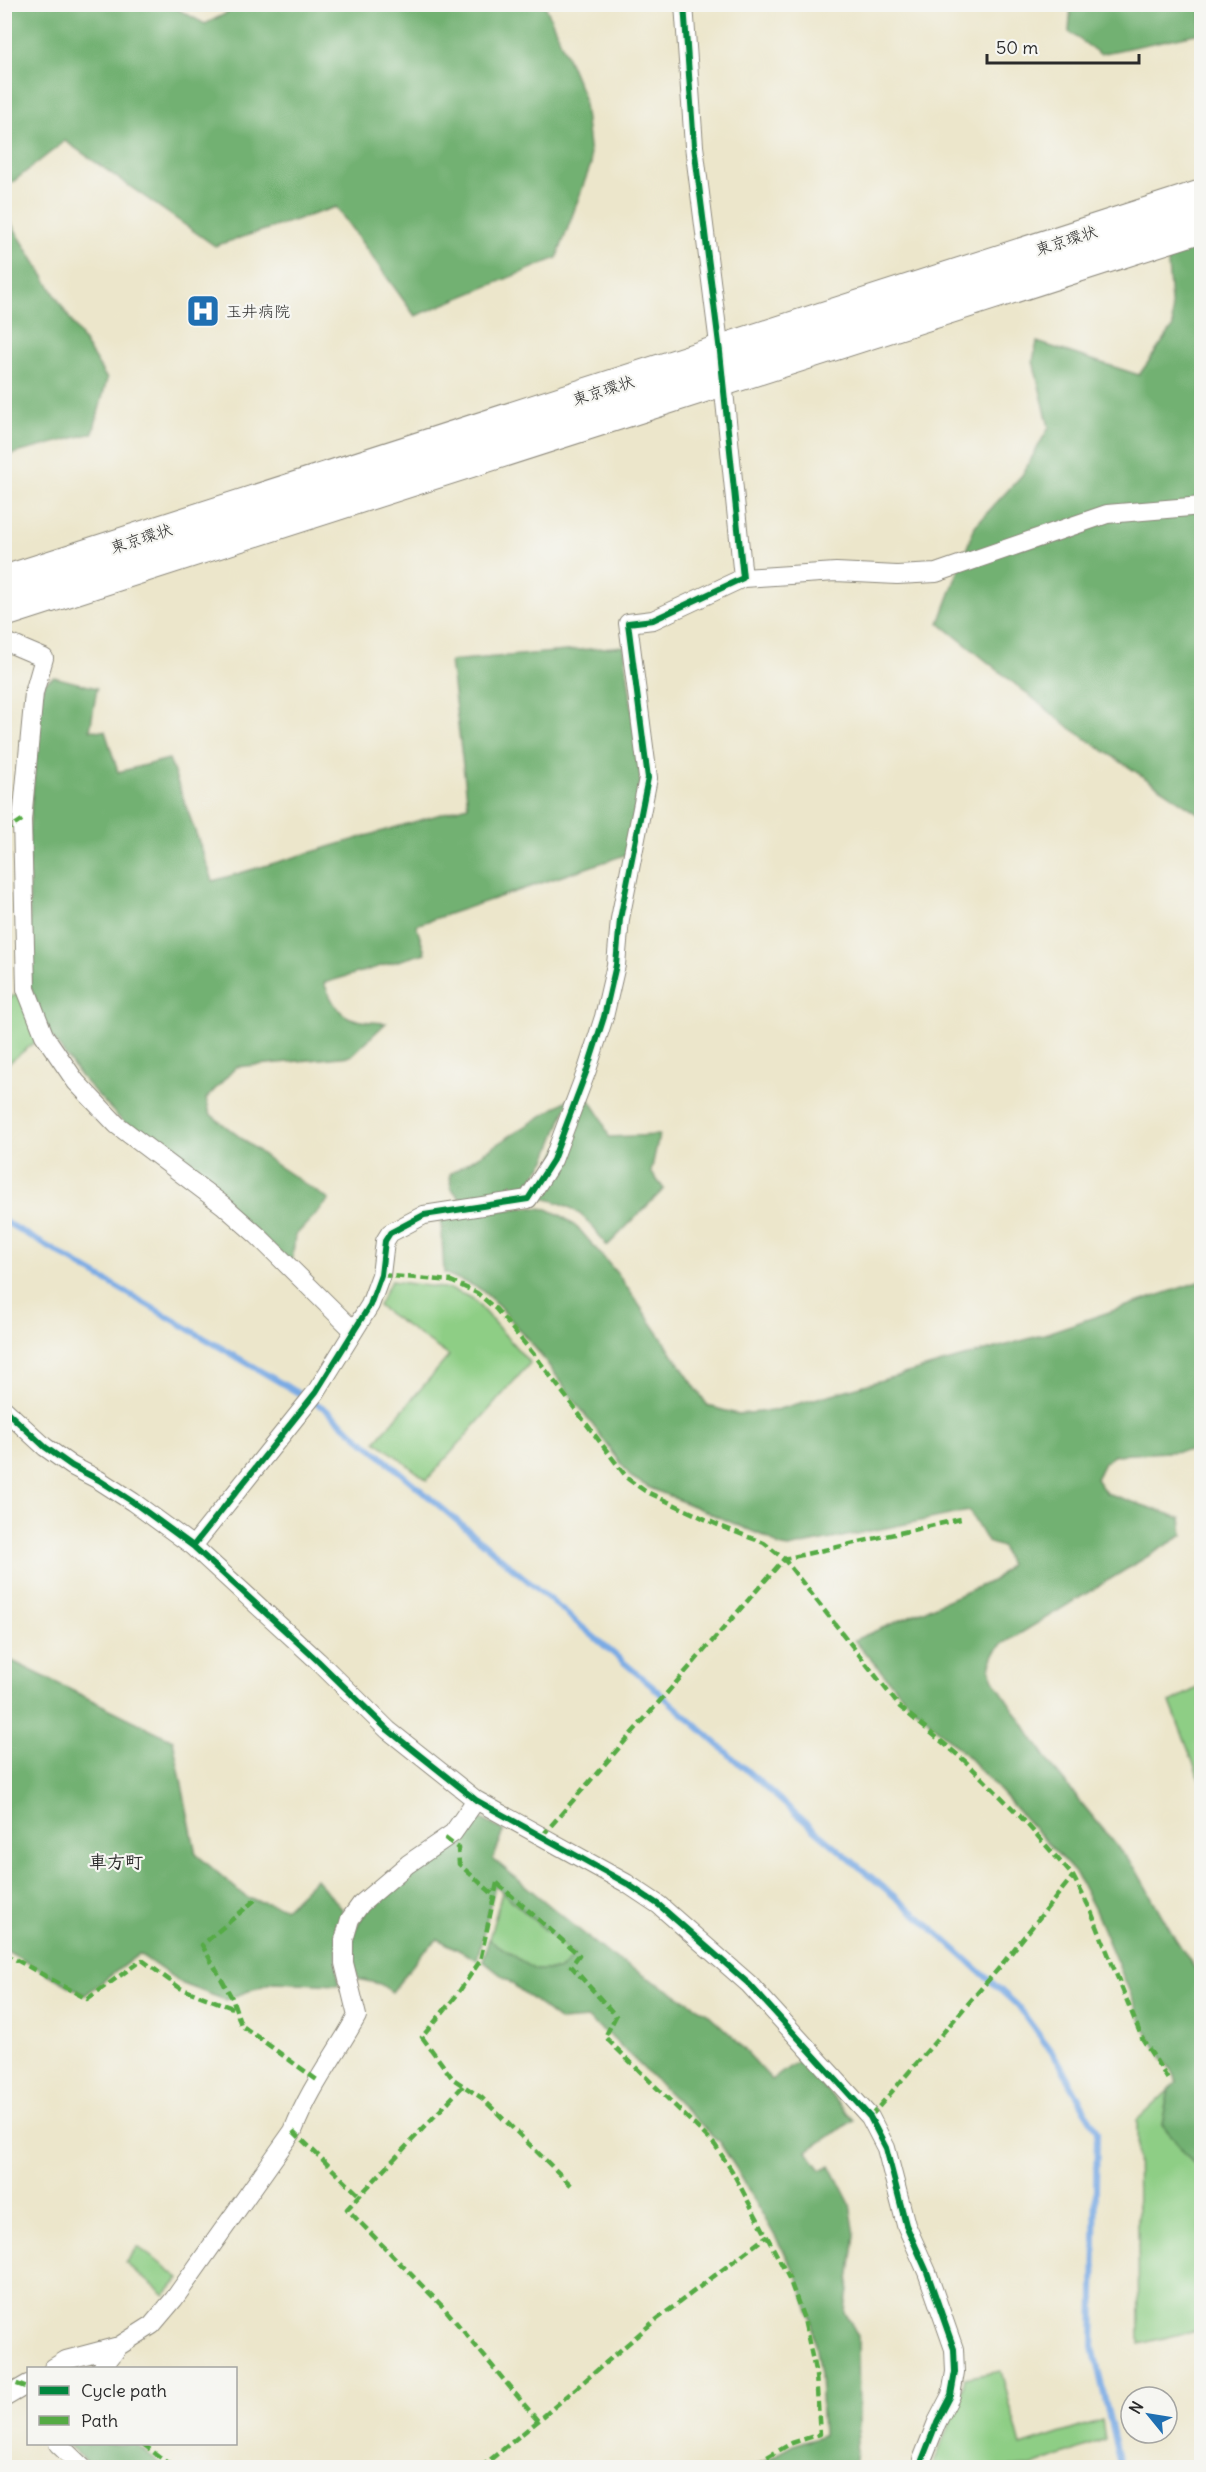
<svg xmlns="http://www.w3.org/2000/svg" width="1206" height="2472" viewBox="0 0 1206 2472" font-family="Delius,'Klee One',sans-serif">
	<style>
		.green { fill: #8ece85; stroke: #5c7c58; stroke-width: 1.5 }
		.forest { fill: #72b172; stroke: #4e6e4e; stroke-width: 1.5 }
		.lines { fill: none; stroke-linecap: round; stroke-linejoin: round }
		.stream { stroke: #79aae4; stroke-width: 6 }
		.minor-casing { stroke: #8c887b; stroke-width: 20 }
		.trunk-casing { stroke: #8c887b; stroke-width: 34 }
		.minor { stroke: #fff; stroke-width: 18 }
		.trunk { stroke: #fff; stroke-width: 32 }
		.quiet { stroke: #54ab44; stroke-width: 4.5; stroke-dasharray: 9 4.5; stroke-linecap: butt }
		.cycleway-casing { stroke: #f6f6f2; stroke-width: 10 }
		.cycleway { stroke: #00873e; stroke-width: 6 }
		.labels { text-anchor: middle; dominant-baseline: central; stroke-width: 4.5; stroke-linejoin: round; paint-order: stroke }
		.street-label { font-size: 16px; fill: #2b2b2b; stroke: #f6f6f2 }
		.poi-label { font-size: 16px; fill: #2b2b2b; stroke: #f6f6f2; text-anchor: start }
		.neighbourhood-label { font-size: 18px; font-weight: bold; fill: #2b2b2b; stroke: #f6f6f2 }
	</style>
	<rect width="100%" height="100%" fill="#f6f6f2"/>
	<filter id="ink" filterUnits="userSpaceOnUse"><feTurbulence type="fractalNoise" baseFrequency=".0167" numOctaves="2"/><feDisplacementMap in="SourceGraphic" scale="12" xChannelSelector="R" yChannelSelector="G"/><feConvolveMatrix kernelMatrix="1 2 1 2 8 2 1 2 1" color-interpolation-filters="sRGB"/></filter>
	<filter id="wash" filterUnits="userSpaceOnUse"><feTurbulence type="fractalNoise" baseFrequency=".008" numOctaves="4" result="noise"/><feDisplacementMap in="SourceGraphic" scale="24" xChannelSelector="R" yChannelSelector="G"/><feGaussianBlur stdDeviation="1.35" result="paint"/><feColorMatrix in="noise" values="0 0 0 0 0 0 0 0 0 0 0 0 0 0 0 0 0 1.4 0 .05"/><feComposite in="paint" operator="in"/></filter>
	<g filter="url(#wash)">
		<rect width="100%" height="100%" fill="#ece6cb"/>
		<!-- green -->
		<path class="green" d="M23,990L40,1038L5,1066V1001Z
			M391,1281L450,1289L472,1298L530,1363L427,1480L376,1441L449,1356L378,1306Z
			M1201,1686V1783L1170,1702Z
			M502,1892L574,1955L560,1970H535L489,1939Z
			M1169,2090L1162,2124L1201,2173V2340L1197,2330L1139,2344L1137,2120Z
			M138,2247L180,2278L165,2295L125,2263Z
			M1001,2371L1021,2446L1102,2420L1105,2439L1031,2467H932L960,2398L965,2378Z"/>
		<!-- forest -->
		<path class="forest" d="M5,4L170,5L205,24L243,5H545L583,95L591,164L557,258L415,316L336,207L215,246L65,141L5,188Z
			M1071,5H1201V33L1100,54L1069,32Z
			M4,212L107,379L93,433L5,456Z
			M1166,239L1201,247V815L1070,728L939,623L975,526L1022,475L1049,427L1033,361L1037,342L1139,375L1173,327Z
			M624,646L641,779L628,854L416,925L425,953L324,983C339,1019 347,1021 386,1023L351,1056L236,1067L206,1099L210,1114L275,1164L329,1200L295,1236L292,1262L120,1119L81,1077L49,1033L30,986L29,831L42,690L45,682L54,677L97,688L90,730L105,731L118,772L169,759L213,881L468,806L450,661Z
			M584,1091L601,1117L609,1137L659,1135L651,1172L664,1189L607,1246C586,1216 575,1204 537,1197Z
			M570,1098L546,1160L522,1193L463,1202L451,1188L450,1174Z
			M527,1207L547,1209L562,1216L580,1230L620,1277L708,1406L737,1414L772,1411L1035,1337L1201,1281V1450L1115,1455L1104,1463L1096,1479L1106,1493L1181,1518L1183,1535L1001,1645L993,1656L990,1669L995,1682L1056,1772L1135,1868L1173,1935L1201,1978V2173L1162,2124L1169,2090L1177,2081L1148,2035L1094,1908L1076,1874L969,1758L906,1700L854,1640L994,1580L1009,1565L1002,1547L987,1542L969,1511L788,1548L779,1546L768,1538L648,1487L631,1477L541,1355L499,1306L480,1289L444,1273L441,1218Z
			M4,1657L173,1740L196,1854L247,1898L286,1908L316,1879L343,1910C336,1938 335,1956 339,1985L273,1982L225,2000L183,1984L139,1954L85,1995L5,1950Z
			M476,1816L504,1831L493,1859L611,1956L706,2012L732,2036L772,2080L799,2060L854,2120L807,2151L821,2170L830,2165L850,2204L855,2235L845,2312L858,2336L859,2424L854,2467H754L793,2445L823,2435L820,2375L811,2318L797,2275L736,2168L719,2142L609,2035L588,2019L560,2021L483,1961L489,1939L535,1970H560L574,1955L495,1886L477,1960L438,1939L422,1953L392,1992L380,1984L358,1979C349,1952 349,1931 368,1909L457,1841Z
			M67,2444H135L166,2467H93Z"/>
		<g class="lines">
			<!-- stream -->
			<path class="stream" d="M4,1221L324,1408L653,1687L796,1814L925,1922L1017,2005L1059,2062L1097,2132L1093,2347L1121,2468"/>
		</g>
	</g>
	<g filter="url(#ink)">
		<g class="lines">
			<!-- minor casing -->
			<g class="minor-casing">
				<path id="minor" d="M743,578L836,572L897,575L936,573L1107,514L1202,506
					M4,641L44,658L34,693L22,820L26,989L44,1035L76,1082L117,1125L223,1205L258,1236L354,1331
					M4,1409L45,1447L72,1466L99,1480L133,1502L193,1546L318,1661L388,1730L476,1800L626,1883L659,1905L749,1984L870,2117L886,2148L906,2225L927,2272L954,2349L955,2372L951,2395L937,2422L922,2460L921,2468
					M193,1546L316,1392L370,1305L381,1275L385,1241L390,1233L424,1215L528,1199L553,1160L587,1070L604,1017L616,965L620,919L648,778L628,623L653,620L743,578L720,352L694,146L684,4
					M53,2368L66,2360L119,2346L152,2325L174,2299L293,2131C310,2087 335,2056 357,2016L344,1963V1940L350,1919L361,1904L408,1864L453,1833L476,1800
					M102,2368L119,2346
					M4,2398L28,2384
					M58,2444L83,2468"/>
			</g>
			<!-- trunk casing -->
			<g class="trunk-casing">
				<path id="trunk" d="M4,582L1202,196
					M4,611L1202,226"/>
			</g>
			<!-- minor -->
			<use href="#minor" class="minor"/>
			<!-- trunk -->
			<use href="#trunk" class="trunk"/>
			<!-- quiet -->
			<path class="quiet" d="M4,832L22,820
				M381,1275L451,1281L477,1293L496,1309L536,1357L628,1479L645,1491L720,1526L764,1543L784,1559L900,1707L965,1761L1019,1815L1073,1876L1090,1909L1142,2038L1169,2081
				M542,1836L784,1559L961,1519
				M445,1838L458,1848L459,1864L495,1896
				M497,1883L579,1955L571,1966L616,2016L605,2037L715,2145L732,2171L789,2278L804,2319L816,2375L820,2434L792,2443L748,2468
				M497,1883L480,1961L456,1996L422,2037L453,2079L482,2098L574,2188
				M255,1900L202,1945L232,1998L241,2025L317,2080
				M4,1953L87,1999L142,1960L180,1988L235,2009
				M463,2086L347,2209L445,2309L538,2421
				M870,2117L999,1968L1073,1876
				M293,2131L360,2196
				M4,2379L25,2387
				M143,2444L174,2468
				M480,2468L538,2421L652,2323L767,2236"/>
			<!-- cycleway casing -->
			<g class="cycleway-casing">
				<path id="cycleway" d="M4,1409L45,1447L72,1466L99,1480L133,1502L193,1546L318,1661L388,1730L476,1800L626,1883L659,1905L749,1984L870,2117L886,2148L906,2225L927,2272L954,2349L955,2372L951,2395L937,2422L922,2460L921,2468
					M193,1546L316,1392L370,1305L381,1275L385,1241L390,1233L424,1215L528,1199L553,1160L587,1070L604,1017L616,965L620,919L648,778L628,623L653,620L743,578L720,352L694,146L684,4"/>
			</g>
			<!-- cycleway -->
			<use href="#cycleway" class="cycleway"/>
		</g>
	</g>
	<!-- icons -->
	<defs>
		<g id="hospital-square" transform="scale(1.725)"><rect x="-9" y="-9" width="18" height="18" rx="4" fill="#1f6fb2" stroke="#f6f6f2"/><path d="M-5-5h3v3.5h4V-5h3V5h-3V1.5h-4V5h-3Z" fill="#fff"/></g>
	</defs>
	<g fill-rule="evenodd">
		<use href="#hospital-square" x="203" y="311"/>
	</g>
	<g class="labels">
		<!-- street labels -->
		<g class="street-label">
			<text transform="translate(1066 240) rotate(-18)">東京環状</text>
			<text transform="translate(603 390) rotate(-18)">東京環状</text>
			<text transform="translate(141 538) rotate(-18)">東京環状</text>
		</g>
		<!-- poi labels -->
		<g class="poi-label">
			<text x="226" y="311">玉井病院</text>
		</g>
		<!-- neighbourhood labels -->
		<g class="neighbourhood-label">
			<text x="116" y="1861">車方町</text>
		</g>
	</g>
	<!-- margin -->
	<rect width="1206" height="2472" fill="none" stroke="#f6f6f2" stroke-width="24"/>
	<!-- legend -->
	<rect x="27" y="2367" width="210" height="78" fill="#f6f6f2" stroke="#a5a5a2" stroke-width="1.5"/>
	<rect x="39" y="2386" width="30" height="9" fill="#00873e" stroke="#a5a5a2" stroke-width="1.5"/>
	<text x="81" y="2397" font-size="18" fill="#2b2b2b">Cycle path</text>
	<rect x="39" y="2416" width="30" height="9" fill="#54ab44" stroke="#a5a5a2" stroke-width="1.5"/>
	<text x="81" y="2427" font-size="18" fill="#2b2b2b">Path</text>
	<!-- north arrow -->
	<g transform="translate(1149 2415) rotate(300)"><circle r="28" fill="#f6f6f2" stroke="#a5a5a2" stroke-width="1.5"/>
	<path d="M0-4.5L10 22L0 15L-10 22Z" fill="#1f6fb2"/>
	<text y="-9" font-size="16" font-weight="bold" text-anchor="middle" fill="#2b2b2b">N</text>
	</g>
	<!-- scale -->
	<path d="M987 54v9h152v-9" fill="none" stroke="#2b2b2b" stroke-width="3"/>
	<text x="996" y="54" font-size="18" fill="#2b2b2b" stroke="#f6f6f2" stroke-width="4.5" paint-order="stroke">50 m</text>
</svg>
